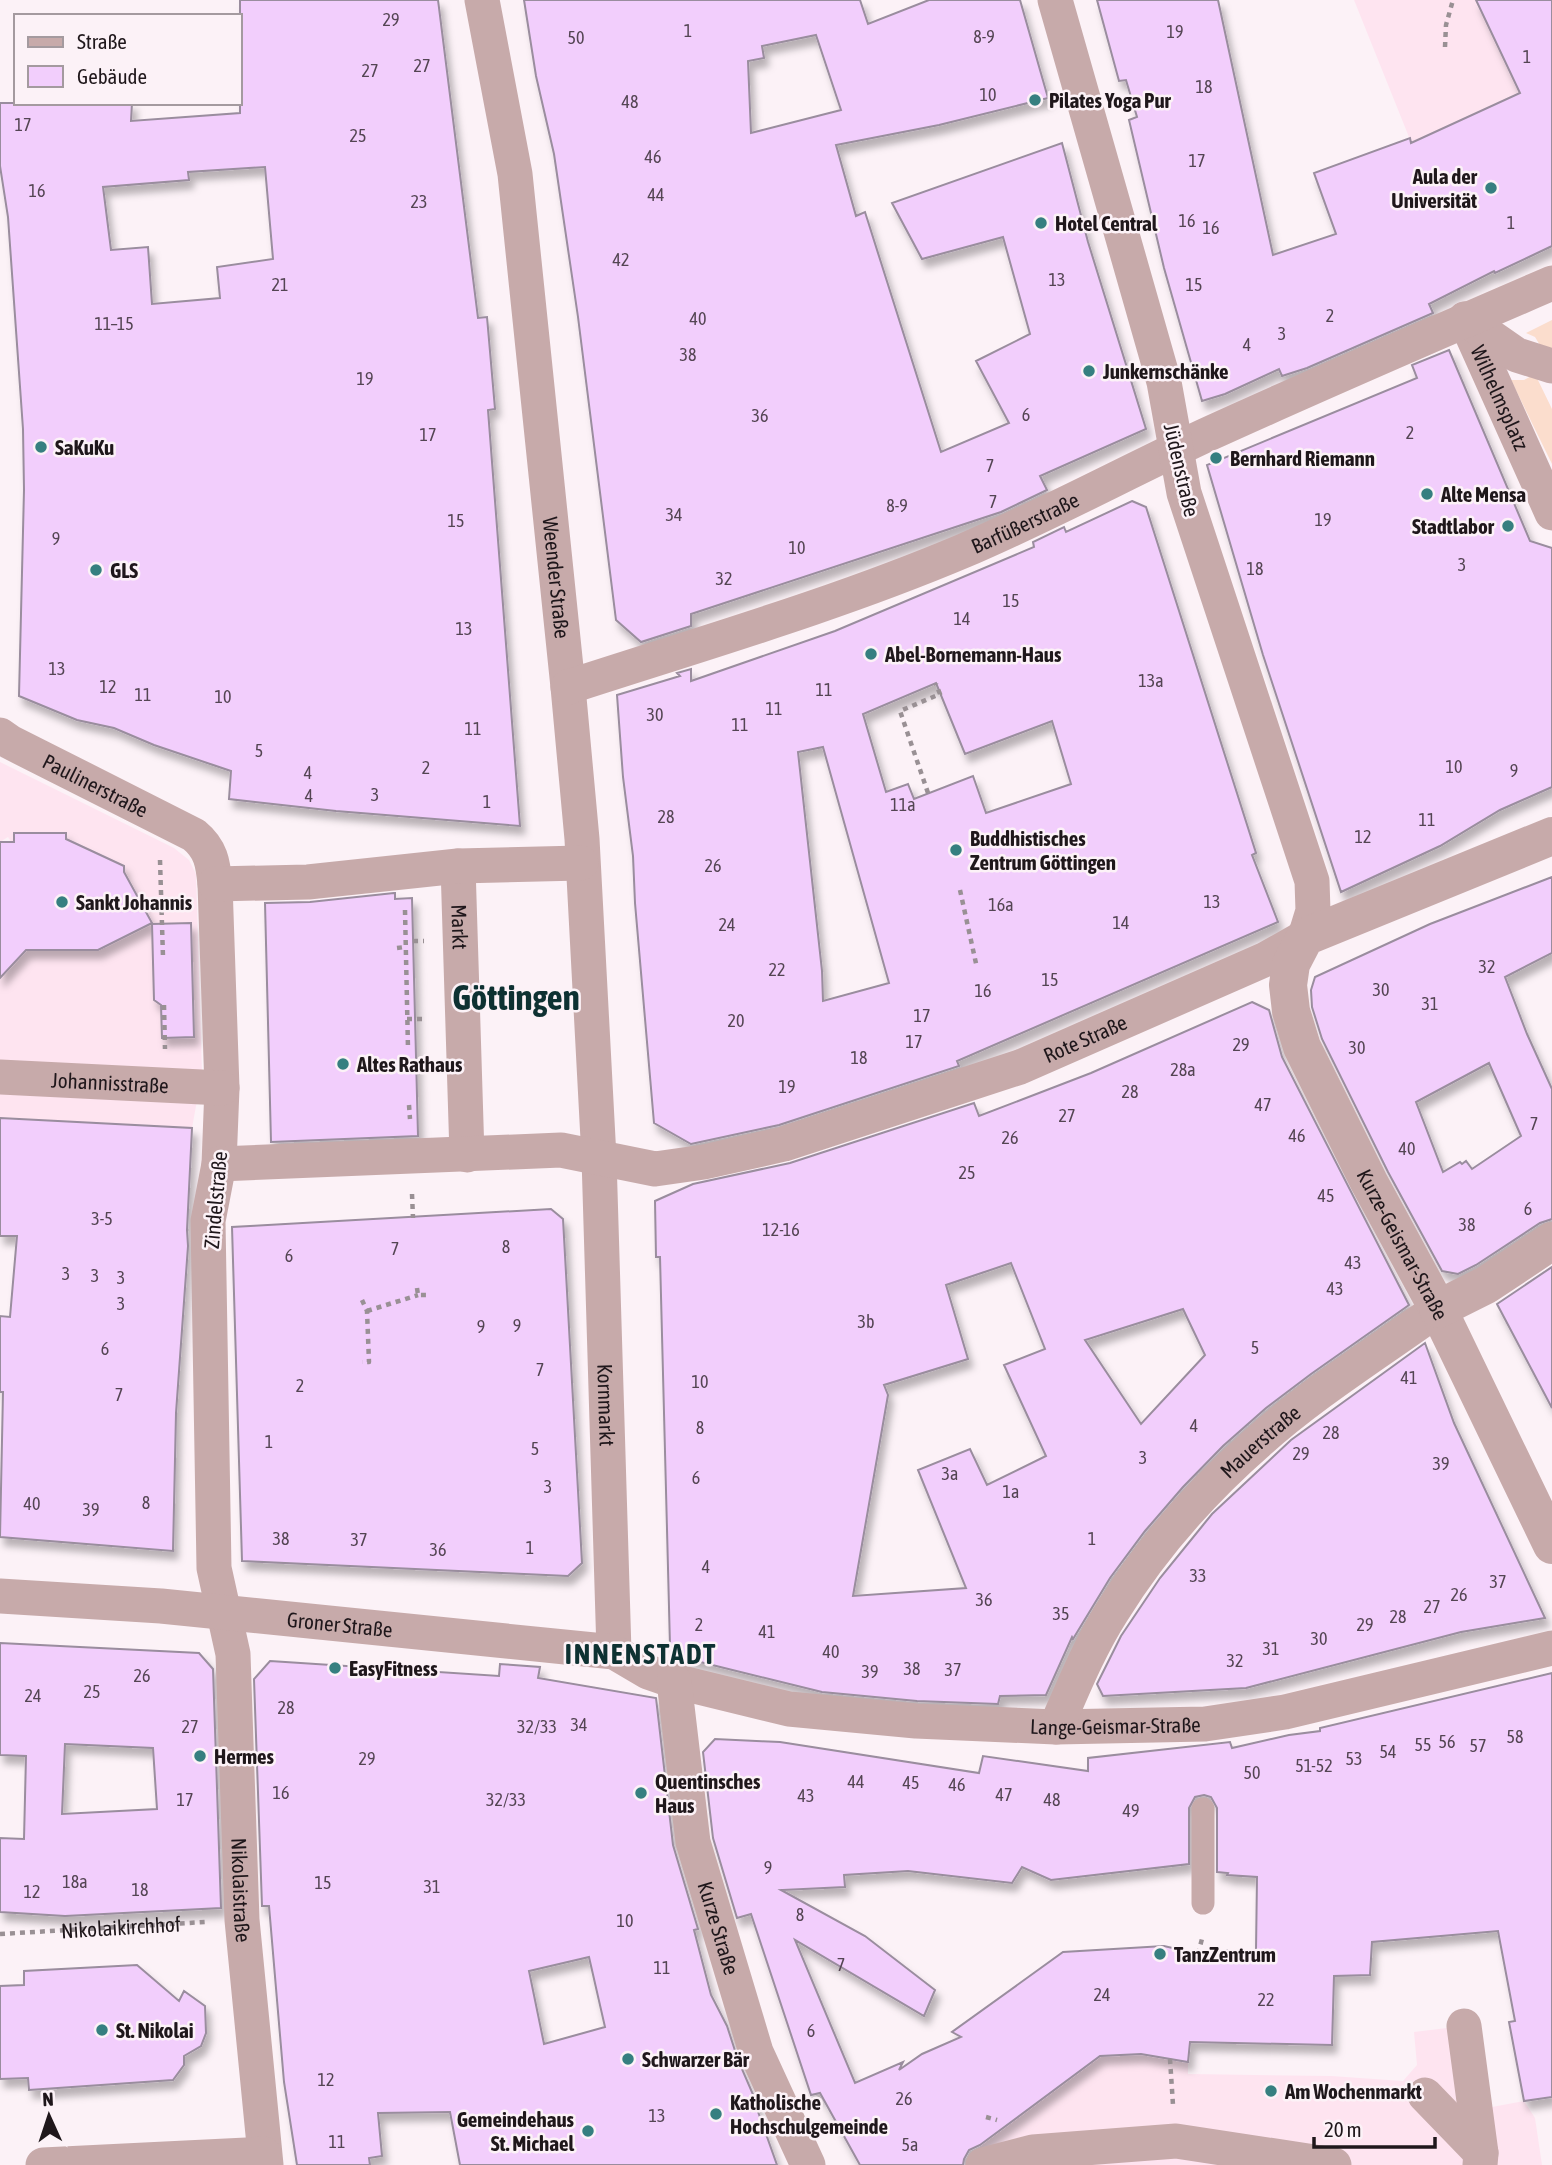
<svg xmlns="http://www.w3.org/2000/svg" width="1552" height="2165" viewBox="0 0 1552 2165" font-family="'Asap Condensed',sans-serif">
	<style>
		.built { fill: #fee4f0 }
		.green { fill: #fbddcd }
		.building { fill: #f2cefc; stroke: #9a8d9e; stroke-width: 2; fill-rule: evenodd; filter: url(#shadow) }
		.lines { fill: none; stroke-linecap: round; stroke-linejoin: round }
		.path { stroke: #999094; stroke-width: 4.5; stroke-dasharray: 5 5; stroke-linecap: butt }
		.service { stroke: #c7aaaa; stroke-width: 23 }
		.pedestrian { stroke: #c7aaaa; stroke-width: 35 }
		.minor { stroke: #c7aaaa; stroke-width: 38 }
		.poi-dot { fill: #367f80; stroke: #fcf2f7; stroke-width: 2.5 }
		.labels { text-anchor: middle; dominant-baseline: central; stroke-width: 5; stroke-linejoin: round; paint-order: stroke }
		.number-label { font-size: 18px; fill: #544553 }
		.poi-label { font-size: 21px; font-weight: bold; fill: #1f171b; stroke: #fcf2f7; text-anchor: start }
		.street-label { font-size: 21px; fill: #1f171b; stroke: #fcf2f7 }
		.district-label { font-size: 28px; font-weight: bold; letter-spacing: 2px; fill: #0e3132; stroke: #fcf2f7 }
		.town-label { font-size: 35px; font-weight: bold; fill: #0e3132; stroke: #fcf2f7 }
	</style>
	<defs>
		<filter id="shadow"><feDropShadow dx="4.5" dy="8" stdDeviation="3.5" flood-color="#0004"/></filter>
	</defs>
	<rect width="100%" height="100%" fill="#fcf2f7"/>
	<!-- built -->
	<path class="built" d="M1354,0H1552V246L1468,284Z
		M0,762L174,848L189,860L196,874L202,1073L192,1128L0,1118V959L132,886L128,878L121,882L104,865L107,858L100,855L96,862L67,853L66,833H14V846L8,837L0,842Z
		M1480,2024L1492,2107L1524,2101L1535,2118L1542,2165H975L969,2156L1008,2123L1100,2056L1141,2054L1188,2062V2074L1331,2076L1403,2081L1417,2065L1414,2032Z"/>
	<!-- green -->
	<path class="green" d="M1552,320V348L1541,347L1535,337L1526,333Z
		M1535,374L1552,409V464L1511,380H1524Z"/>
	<!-- building -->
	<path class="building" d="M240,0H438L478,318L487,317L495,409L488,410L520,826L336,811L229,799L231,771L154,745L114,728L77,720L19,696L24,490L23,429L8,217L0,166V103H132L131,121L240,113ZM265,167L273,259L217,267L220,298L152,304L148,247L111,250L103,187L189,180L188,172Z
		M524,0H860L868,24L929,0H1020L1048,98L939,125L836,145L856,216L865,212L941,452L1009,423L976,361L1030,334L1003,237L922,259L892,203L1062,143L1088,242L1146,429L1040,476L1047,490L1001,512L691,614V626L641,642L616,620L578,317L554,154L536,76ZM816,35L841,110L751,133L748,61L764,58L762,46Z
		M1097,0H1218L1273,255L1336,234L1314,173L1410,138L1411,143L1520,93L1476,0H1552V246L1495,273L1494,271L1429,304L1433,313L1307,368L1282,376L1279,369L1225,394L1202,401L1164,268L1129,120L1137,117L1126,80L1119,81Z
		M1449,350L1530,541L1552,548V787L1500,810L1440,846L1341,892L1263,655L1207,465L1417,378L1412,365Z
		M1132,501L1146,507L1256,853L1252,855L1278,922L957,1061L959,1066L779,1125L691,1144L654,1123L635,903L633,856L623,777L617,695L680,676L677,673L691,669V681L835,631L1034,547L1033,542L1064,527L1066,532ZM936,683L965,754L1052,721L1071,784L986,813L973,776L914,799L908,784L886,792L863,714ZM823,747L889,983L823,1001L822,971L798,752Z
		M14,833H66V839L124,866V872L152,923L98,950H26L0,978V842H14Z
		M1552,877V953L1505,977L1527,1034L1552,1089V1219L1540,1223L1476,1265L1458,1274L1442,1271L1388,1172L1322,1039L1312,1007L1311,990L1315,977L1430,924ZM1489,1063L1521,1136L1472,1169L1466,1161L1462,1164L1460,1162L1443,1172L1416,1102Z
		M394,893H395V899L412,898L418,1136L271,1142L265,903L310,902Z
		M191,923L194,1037L162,1038L161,1005L154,1000L152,924Z
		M1252,1002L1269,1010L1282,1057L1409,1305L1311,1374L1266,1408L1223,1446L1183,1487L1145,1531L1110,1578L1073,1639L1072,1637L1046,1695L1000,1696L998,1704L917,1701L822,1692L680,1657L670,1646L660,1257H656L655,1201L693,1184L790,1163L974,1103L979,1116L1091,1073ZM1011,1263L1045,1349L1004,1365L1046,1456L987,1485L970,1449L918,1470L966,1588L853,1596L888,1395L884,1385L968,1359L946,1285ZM1183,1309L1205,1355L1141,1424L1085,1340Z
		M0,1118L192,1128L187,1230L188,1246L176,1413L173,1551L0,1537L3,1392H0V1316L10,1317L17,1236H0Z
		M551,1209L563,1219L582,1563L568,1576L242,1561L232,1227Z
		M1552,1267V1408L1497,1304Z
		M1425,1343L1454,1423L1545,1618L1461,1632L1246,1688L1103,1696L1097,1684L1121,1636L1160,1578L1212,1514L1291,1440Z
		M0,1643L199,1653L213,1669L221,1908L65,1916L0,1912V1838L24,1839L26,1756L0,1755ZM65,1744L153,1748L157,1809L62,1814Z
		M270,1661L499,1676L500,1664L540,1667L538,1678L656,1698L673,1845L698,1929L694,1930L711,1995L727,2026L738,2060L758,2106H756L777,2165H460L450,2112L378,2113L382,2156L369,2158L370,2165H297L284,2082L269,1906H262L254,1679ZM589,1957L605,2027L544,2044L529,1971Z
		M1552,1673V2097L1524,2101L1509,2022L1515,2021L1498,1931L1372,1942L1370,1975L1334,1976L1332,2045L1190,2042L1188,2062L1141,2054L1100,2056L980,2145L969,2150L964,2159L963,2165H860L820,2093L811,2095L751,1914L737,1918L713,1838L703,1752L715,1739L780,1742L979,1773L983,1756L1088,1771V1758L1230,1742L1232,1748L1289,1735L1320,1731V1728ZM1204,1795L1211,1797L1217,1808V1872L1228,1873L1227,1875L1257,1877L1256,1950H1208L1207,1956L1164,1946L1063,1952L952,2032L961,2037L922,2054L899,2070L903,2062L855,2083L795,1940L924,2016L935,1990L865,1936L781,1890L845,1887L844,1875L908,1871L1012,1883L1022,1867L1051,1880L1189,1864V1808L1195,1797Z
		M137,1965L179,2001L184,1991L205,2006L206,2033L201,2046L184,2056V2065L173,2080L29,2090L28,2078L0,2079V1986L24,1985V1971Z"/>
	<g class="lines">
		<!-- path -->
		<g class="path">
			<path d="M1445,47L1446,25L1453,0"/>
			<path d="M928,793L900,711L940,694L936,684"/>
			<path d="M160,860L163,957"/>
			<path d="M960,890L977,968"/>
			<path d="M405,910L408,1049"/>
			<path d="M413,941H424"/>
			<path d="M397,948L405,947"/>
			<path d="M164,1005L165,1049"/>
			<path d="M407,1019H424"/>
			<path d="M409,1105L410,1119"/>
			<path d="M412,1194L413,1218"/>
			<path d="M417,1288L418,1295H426"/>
			<path d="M362,1300L367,1311L369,1362H362"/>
			<path d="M367,1311L418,1295"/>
			<path id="s1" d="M0,1934L205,1922"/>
			<path d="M1198,1954L1203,1935"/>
			<path d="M1170,2059L1173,2105"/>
			<path d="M986,2117L997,2120"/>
		</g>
		<!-- service -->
		<path class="service" d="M1203,1903V1809"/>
		<!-- pedestrian -->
		<g class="pedestrian">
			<path id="s2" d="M482,0L515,174L568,687L582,839L599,1158L614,1652"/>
			<path id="s3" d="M1465,319L1552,513"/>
			<path d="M1465,319L1517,355L1552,366"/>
			<path id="s4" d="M568,687C700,644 835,605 963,551C1045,516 1123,474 1204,436C1320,383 1436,333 1552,283"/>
			<path id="s5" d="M0,735L10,742L194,835C211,849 213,863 215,884L222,1088L219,1164L208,1221L214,1568L233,1654L242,1920L266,2165"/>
			<path id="s6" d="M458,866L467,1155"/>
			<path d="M215,884L308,882L458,866L581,863"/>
			<path id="s7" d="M0,1077L222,1088"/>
			<path id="s8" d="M219,1164L561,1150L655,1169L704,1162L784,1144L1020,1067L1266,959L1305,937L1313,911L1312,881L1184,493L1164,382L1055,0"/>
			<path id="s9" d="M0,1596L161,1606L614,1652L648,1672L674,1681L789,1709L916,1721L1056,1727L1205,1724L1285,1712L1552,1648"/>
			<path id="s10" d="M674,1681L693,1842L756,2052L808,2165"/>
			<path id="s11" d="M1056,1727C1073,1688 1089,1648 1112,1612C1151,1549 1202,1491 1258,1442C1311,1394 1380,1351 1438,1309"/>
			<path d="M1464,2026L1481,2153L1480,2165"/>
			<path d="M1425,2095L1481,2153"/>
			<path d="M43,2165L264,2154"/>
			<path d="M983,2165L1033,2152L1176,2141L1334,2165"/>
		</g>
		<!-- minor -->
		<g class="minor">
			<path id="s12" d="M1552,836L1305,937L1291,964L1288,985L1291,1011L1302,1047L1369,1182L1438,1309L1552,1545"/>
			<path d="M1438,1309L1486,1285L1552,1241"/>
		</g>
	</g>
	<!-- markers -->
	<g class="poi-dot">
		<circle cx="1035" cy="100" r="7"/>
		<circle cx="1491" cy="188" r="7"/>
		<circle cx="1041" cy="223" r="7"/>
		<circle cx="1089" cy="371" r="7"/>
		<circle cx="41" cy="447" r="7"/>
		<circle cx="1216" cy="458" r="7"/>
		<circle cx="1427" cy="494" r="7"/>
		<circle cx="1508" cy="526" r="7"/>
		<circle cx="96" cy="570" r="7"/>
		<circle cx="871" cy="654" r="7"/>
		<circle cx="956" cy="850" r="7"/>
		<circle cx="62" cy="902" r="7"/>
		<circle cx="343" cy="1064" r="7"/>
		<circle cx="335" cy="1668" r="7"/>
		<circle cx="200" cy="1756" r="7"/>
		<circle cx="641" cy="1793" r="7"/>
		<circle cx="1160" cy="1954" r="7"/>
		<circle cx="102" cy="2030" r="7"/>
		<circle cx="628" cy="2059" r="7"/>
		<circle cx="1271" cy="2091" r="7"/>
		<circle cx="716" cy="2114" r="7"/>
		<circle cx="588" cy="2131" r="7"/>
	</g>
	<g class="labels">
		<!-- number labels -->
		<g class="number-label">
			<text x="391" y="19">29</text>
			<text x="688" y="30">1</text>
			<text x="1175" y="31">19</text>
			<text x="984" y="36">8-9</text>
			<text x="576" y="37">50</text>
			<text x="1527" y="56">1</text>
			<text x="422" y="65">27</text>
			<text x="370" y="70">27</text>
			<text x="1204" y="86">18</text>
			<text x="988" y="94">10</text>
			<text x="630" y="101">48</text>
			<text x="23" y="124">17</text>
			<text x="358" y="135">25</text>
			<text x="653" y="156">46</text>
			<text x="1197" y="160">17</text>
			<text x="37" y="190">16</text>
			<text x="656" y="194">44</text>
			<text x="419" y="201">23</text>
			<text x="1187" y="220">16</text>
			<text x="1511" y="222">1</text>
			<text x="1211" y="227">16</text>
			<text x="621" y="259">42</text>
			<text x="1057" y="279">13</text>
			<text x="280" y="284">21</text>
			<text x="1194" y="284">15</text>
			<text x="1330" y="315">2</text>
			<text x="698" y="318">40</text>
			<text x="114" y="323">11–15</text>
			<text x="1282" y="333">3</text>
			<text x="1247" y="344">4</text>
			<text x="688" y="354">38</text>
			<text x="365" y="378">19</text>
			<text x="1026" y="414">6</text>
			<text x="760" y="415">36</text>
			<text x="1410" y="432">2</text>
			<text x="428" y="434">17</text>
			<text x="990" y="465">7</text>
			<text x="993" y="501">7</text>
			<text x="897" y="505">8-9</text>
			<text x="674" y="514">34</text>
			<text x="1323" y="519">19</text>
			<text x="456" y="520">15</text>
			<text x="56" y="538">9</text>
			<text x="797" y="547">10</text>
			<text x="1462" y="564">3</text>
			<text x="1255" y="568">18</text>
			<text x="724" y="578">32</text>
			<text x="1011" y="600">15</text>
			<text x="962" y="618">14</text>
			<text x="464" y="628">13</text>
			<text x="57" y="668">13</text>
			<text x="1151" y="680">13a</text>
			<text x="108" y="686">12</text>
			<text x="824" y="689">11</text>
			<text x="143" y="694">11</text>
			<text x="223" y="696">10</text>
			<text x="774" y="708">11</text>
			<text x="655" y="714">30</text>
			<text x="740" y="724">11</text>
			<text x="473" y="728">11</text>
			<text x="259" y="750">5</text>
			<text x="1454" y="766">10</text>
			<text x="426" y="767">2</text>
			<text x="1514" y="770">9</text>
			<text x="308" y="772">4</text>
			<text x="375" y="794">3</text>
			<text x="309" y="795">4</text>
			<text x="487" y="801">1</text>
			<text x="903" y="804">11a</text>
			<text x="666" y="816">28</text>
			<text x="1427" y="819">11</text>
			<text x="1363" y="836">12</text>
			<text x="713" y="865">26</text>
			<text x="1212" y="901">13</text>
			<text x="1001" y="904">16a</text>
			<text x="1121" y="922">14</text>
			<text x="727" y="924">24</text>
			<text x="1487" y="966">32</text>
			<text x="777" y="969">22</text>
			<text x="1050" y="979">15</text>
			<text x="1381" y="989">30</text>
			<text x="983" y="990">16</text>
			<text x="1430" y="1003">31</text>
			<text x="922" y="1015">17</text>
			<text x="736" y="1020">20</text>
			<text x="914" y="1041">17</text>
			<text x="1241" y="1044">29</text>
			<text x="1357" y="1047">30</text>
			<text x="859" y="1057">18</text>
			<text x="1183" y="1069">28a</text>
			<text x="787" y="1086">19</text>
			<text x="1130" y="1091">28</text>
			<text x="1263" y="1104">47</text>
			<text x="1067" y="1115">27</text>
			<text x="1534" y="1123">7</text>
			<text x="1297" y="1135">46</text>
			<text x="1010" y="1137">26</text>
			<text x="1407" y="1148">40</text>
			<text x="967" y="1172">25</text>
			<text x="1326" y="1195">45</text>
			<text x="1528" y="1208">6</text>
			<text x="102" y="1218">3-5</text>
			<text x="1467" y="1224">38</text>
			<text x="781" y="1229">12-16</text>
			<text x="506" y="1246">8</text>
			<text x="395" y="1248">7</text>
			<text x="289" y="1255">6</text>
			<text x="1353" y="1262">43</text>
			<text x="66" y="1273">3</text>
			<text x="95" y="1275">3</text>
			<text x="121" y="1277">3</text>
			<text x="1335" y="1288">43</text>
			<text x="121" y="1303">3</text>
			<text x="866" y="1321">3b</text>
			<text x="517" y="1325">9</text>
			<text x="481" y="1326">9</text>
			<text x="1255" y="1347">5</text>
			<text x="105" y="1348">6</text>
			<text x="540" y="1369">7</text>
			<text x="1409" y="1377">41</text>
			<text x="700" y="1381">10</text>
			<text x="300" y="1385">2</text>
			<text x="119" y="1394">7</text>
			<text x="1194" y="1425">4</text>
			<text x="700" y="1427">8</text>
			<text x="1331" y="1432">28</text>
			<text x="269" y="1441">1</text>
			<text x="535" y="1448">5</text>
			<text x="1301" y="1453">29</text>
			<text x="1143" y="1457">3</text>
			<text x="1441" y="1463">39</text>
			<text x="950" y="1473">3a</text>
			<text x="696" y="1477">6</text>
			<text x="548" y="1486">3</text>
			<text x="1011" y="1491">1a</text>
			<text x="146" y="1502">8</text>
			<text x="32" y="1503">40</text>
			<text x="91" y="1509">39</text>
			<text x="281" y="1538">38</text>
			<text x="1092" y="1538">1</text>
			<text x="359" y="1539">37</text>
			<text x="530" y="1547">1</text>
			<text x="438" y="1549">36</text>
			<text x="706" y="1566">4</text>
			<text x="1198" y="1575">33</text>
			<text x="1498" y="1581">37</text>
			<text x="1459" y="1594">26</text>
			<text x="984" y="1599">36</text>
			<text x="1432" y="1606">27</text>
			<text x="1061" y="1613">35</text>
			<text x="1398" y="1616">28</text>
			<text x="699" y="1624">2</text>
			<text x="1365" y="1624">29</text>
			<text x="767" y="1631">41</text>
			<text x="1319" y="1638">30</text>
			<text x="1271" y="1648">31</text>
			<text x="831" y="1651">40</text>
			<text x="1235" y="1660">32</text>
			<text x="912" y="1668">38</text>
			<text x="953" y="1669">37</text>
			<text x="870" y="1671">39</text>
			<text x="142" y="1675">26</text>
			<text x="92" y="1691">25</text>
			<text x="33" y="1695">24</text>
			<text x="286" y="1707">28</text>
			<text x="579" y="1724">34</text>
			<text x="190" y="1726">27</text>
			<text x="537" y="1726">32/33</text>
			<text x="1515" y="1736">58</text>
			<text x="1447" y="1741">56</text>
			<text x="1423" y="1744">55</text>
			<text x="1478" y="1745">57</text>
			<text x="1388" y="1751">54</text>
			<text x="367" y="1758">29</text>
			<text x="1354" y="1758">53</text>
			<text x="1314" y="1765">51-52</text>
			<text x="1252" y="1772">50</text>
			<text x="856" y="1781">44</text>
			<text x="911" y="1782">45</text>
			<text x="957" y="1784">46</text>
			<text x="281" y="1792">16</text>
			<text x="1004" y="1794">47</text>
			<text x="806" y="1795">43</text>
			<text x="185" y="1799">17</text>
			<text x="506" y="1799">32/33</text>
			<text x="1052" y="1799">48</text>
			<text x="1131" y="1810">49</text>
			<text x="768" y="1867">9</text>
			<text x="75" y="1881">18a</text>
			<text x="323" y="1882">15</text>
			<text x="432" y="1886">31</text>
			<text x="140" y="1889">18</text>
			<text x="32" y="1891">12</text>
			<text x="800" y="1914">8</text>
			<text x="625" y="1920">10</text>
			<text x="841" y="1964">7</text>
			<text x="662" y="1967">11</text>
			<text x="1102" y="1994">24</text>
			<text x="1266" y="1999">22</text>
			<text x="811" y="2030">6</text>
			<text x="326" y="2079">12</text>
			<text x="904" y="2098">26</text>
			<text x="657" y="2115">13</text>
			<text x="337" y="2141">11</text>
			<text x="910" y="2144">5a</text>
		</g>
		<!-- poi labels -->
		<g class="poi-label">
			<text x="1049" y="100">Pilates Yoga Pur</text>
			<text x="1477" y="176" text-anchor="end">Aula der<tspan x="1477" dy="24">Universität</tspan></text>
			<text x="1055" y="223">Hotel Central</text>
			<text x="1103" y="371">Junkernschänke</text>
			<text x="55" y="447">SaKuKu</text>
			<text x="1230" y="458">Bernhard Riemann</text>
			<text x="1441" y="494">Alte Mensa</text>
			<text x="1494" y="526" text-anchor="end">Stadtlabor</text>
			<text x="110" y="570">GLS</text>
			<text x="885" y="654">Abel-Bornemann-Haus</text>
			<text x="970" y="838">Buddhistisches<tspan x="970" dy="24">Zentrum Göttingen</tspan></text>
			<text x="76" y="902">Sankt Johannis</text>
			<text x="357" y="1064">Altes Rathaus</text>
			<text x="349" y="1668">EasyFitness</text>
			<text x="214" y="1756">Hermes</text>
			<text x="655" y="1781">Quentinsches<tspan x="655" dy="24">Haus</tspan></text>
			<text x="1174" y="1954">TanzZentrum</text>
			<text x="116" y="2030">St. Nikolai</text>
			<text x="642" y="2059">Schwarzer Bär</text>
			<text x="1285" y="2091">Am Wochenmarkt</text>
			<text x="730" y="2102">Katholische<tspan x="730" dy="24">Hochschulgemeinde</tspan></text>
			<text x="574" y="2119" text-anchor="end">Gemeindehaus<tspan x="574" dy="24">St. Michael</tspan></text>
		</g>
		<!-- street labels -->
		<g class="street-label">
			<text stroke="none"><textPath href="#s3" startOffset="86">Wilhelmsplatz</textPath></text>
			<text transform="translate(1182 470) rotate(77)">Jüdenstraße</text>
			<text stroke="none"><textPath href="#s4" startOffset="486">Barfüßerstraße</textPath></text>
			<text stroke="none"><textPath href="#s2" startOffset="583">Weender Straße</textPath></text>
			<text stroke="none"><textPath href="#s5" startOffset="108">Paulinerstraße</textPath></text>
			<text stroke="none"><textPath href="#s6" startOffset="61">Markt</textPath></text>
			<text stroke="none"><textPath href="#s8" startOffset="889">Rote Straße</textPath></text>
			<text stroke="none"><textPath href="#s7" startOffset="110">Johannisstraße</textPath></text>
			<text transform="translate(215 1200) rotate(-85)">Zindelstraße</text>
			<text stroke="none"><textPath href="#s12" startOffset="604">Kurze-Geismar-Straße</textPath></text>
			<text stroke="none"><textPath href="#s2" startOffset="1412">Kornmarkt</textPath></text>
			<text stroke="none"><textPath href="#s11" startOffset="355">Mauerstraße</textPath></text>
			<text stroke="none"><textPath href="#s9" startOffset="341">Groner Straße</textPath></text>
			<text stroke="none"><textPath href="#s9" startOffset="1129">Lange-Geismar-Straße</textPath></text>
			<text stroke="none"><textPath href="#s5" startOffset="1283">Nikolaistraße</textPath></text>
			<text stroke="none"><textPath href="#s1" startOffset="121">Nikolaikirchhof</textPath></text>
			<text stroke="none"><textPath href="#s10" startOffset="252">Kurze Straße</textPath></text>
		</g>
		<!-- district labels -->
		<g class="district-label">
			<text x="641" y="1654">INNENSTADT</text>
		</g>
		<!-- town labels -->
		<g class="town-label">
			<text x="516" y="997">Göttingen</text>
		</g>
	</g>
	<!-- legend -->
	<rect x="14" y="14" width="228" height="91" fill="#fcf2f7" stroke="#a49a9f" stroke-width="2"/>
	<rect x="28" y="37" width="35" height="10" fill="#c7aaaa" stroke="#a49a9f" stroke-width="2"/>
	<text x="77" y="49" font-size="21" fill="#1f171b">Straße</text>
	<rect x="28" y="66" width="35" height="21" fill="#f2cefc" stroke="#a49a9f" stroke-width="2"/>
	<text x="77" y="84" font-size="21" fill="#1f171b">Gebäude</text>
	<!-- north arrow -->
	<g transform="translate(49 2116) rotate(357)" stroke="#fcf2f7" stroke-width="5" paint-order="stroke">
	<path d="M0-5L12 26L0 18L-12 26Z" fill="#1f171b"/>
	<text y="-10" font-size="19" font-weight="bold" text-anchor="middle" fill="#1f171b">N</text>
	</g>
	<!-- scale -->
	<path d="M1314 2137v10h121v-10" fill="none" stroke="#1f171b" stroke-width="3.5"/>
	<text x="1324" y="2137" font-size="21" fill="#1f171b" stroke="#fcf2f7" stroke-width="5" paint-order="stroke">20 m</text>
</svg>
